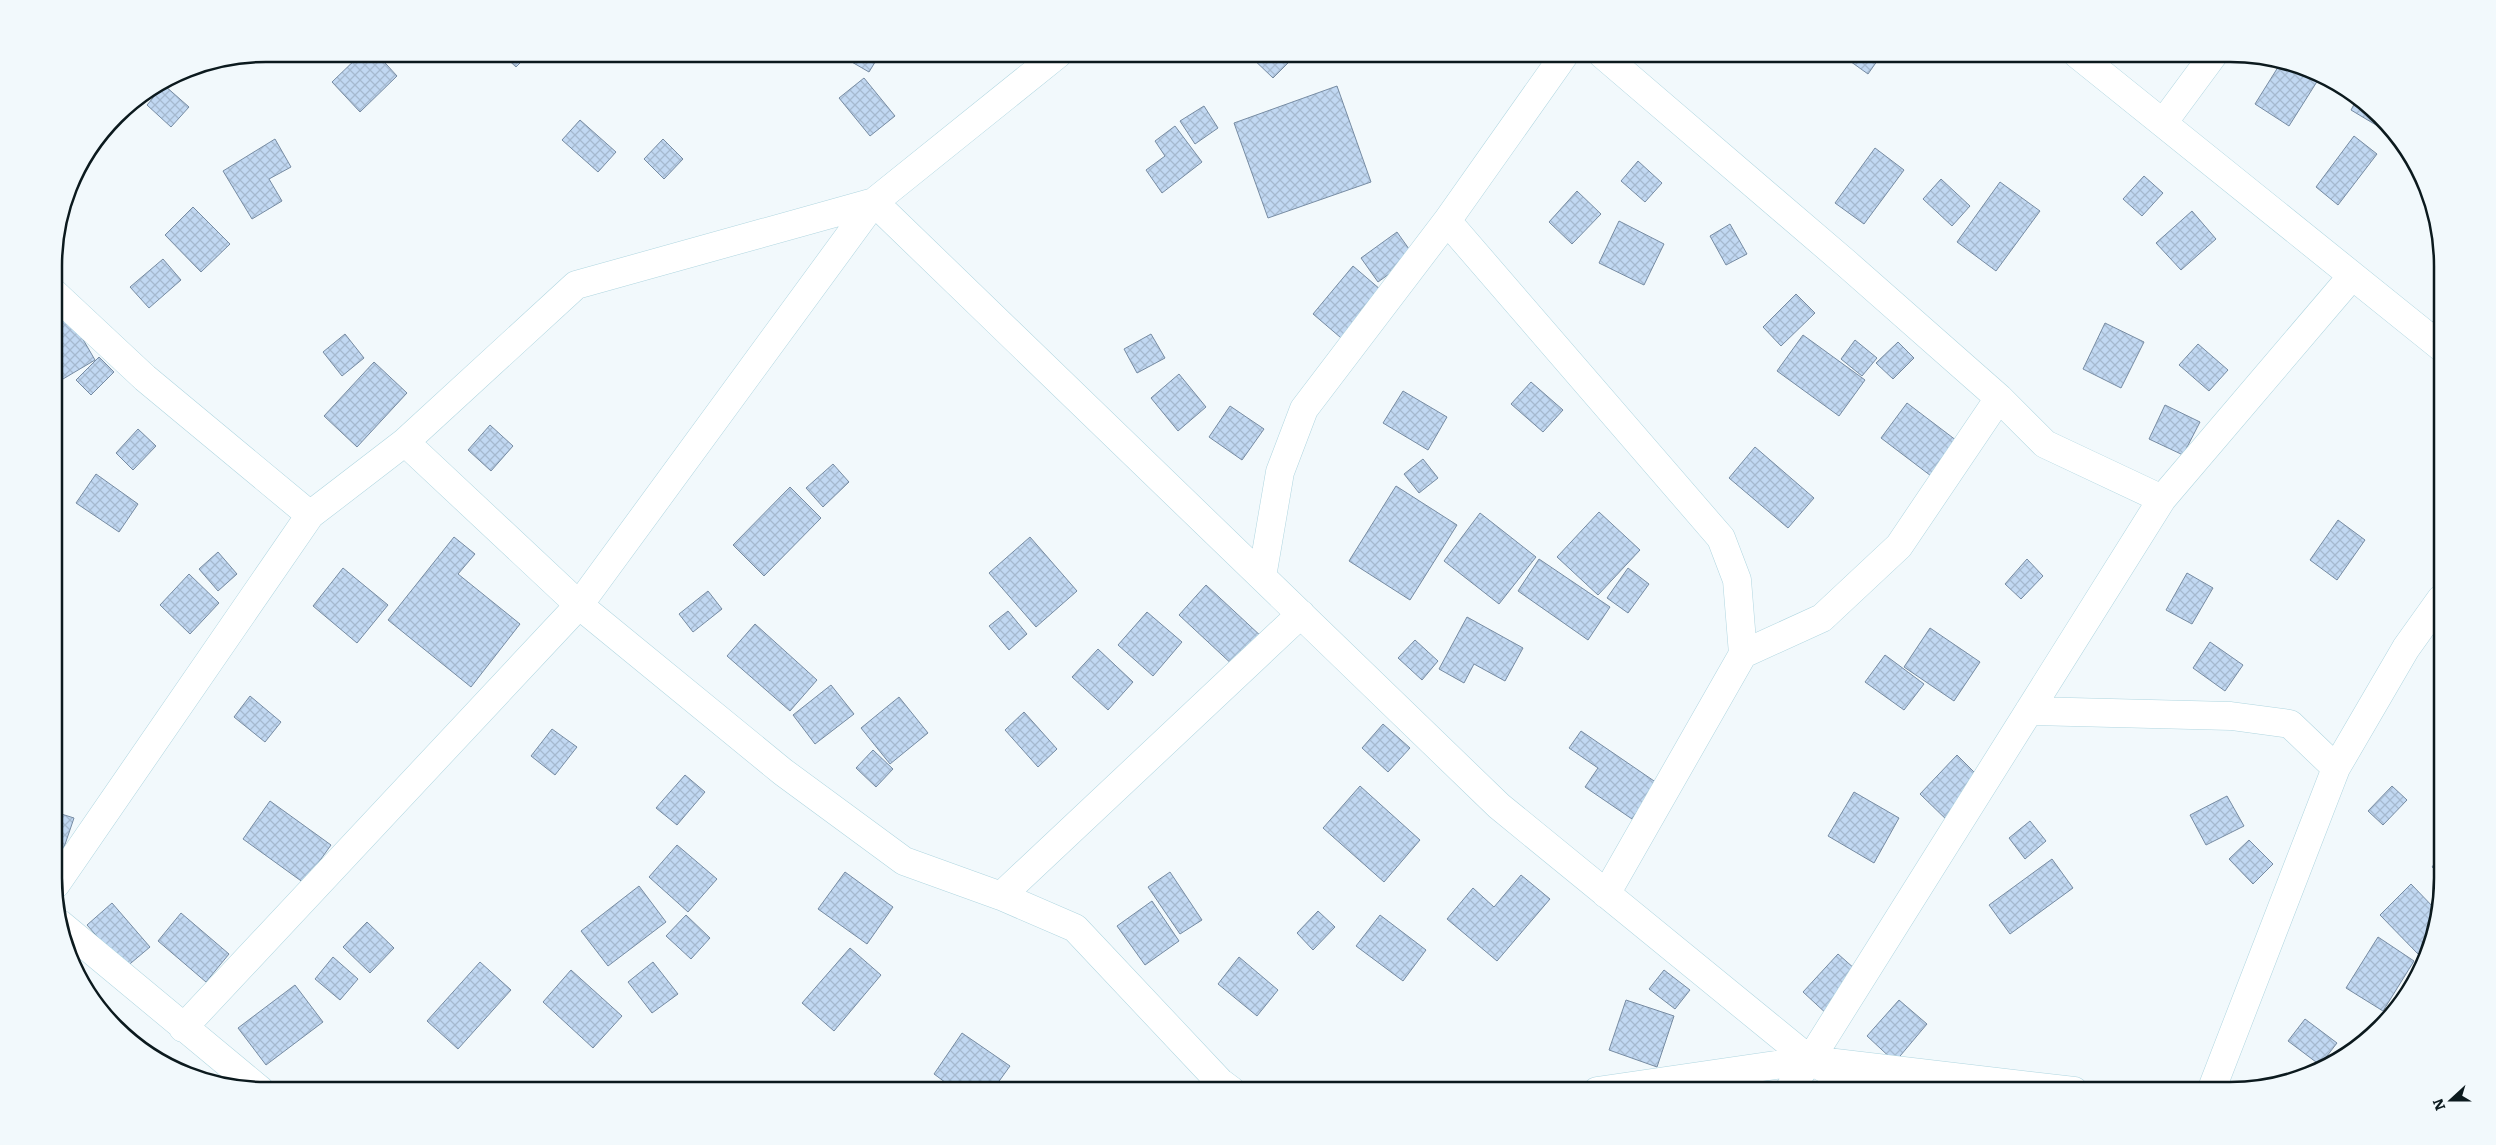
<svg xmlns="http://www.w3.org/2000/svg" width="2496" height="1145" viewBox="0 0 2496 1145" font-family="Literata,serif">
	<style>
		.building { fill: url(#building-cross-hatch); stroke: #778ca3 }
		.lines { fill: none; stroke-linecap: round; stroke-linejoin: round }
		.minor-casing { stroke: #b0d6e0; stroke-width: 29 }
		.minor { stroke: #fff; stroke-width: 28 }
		.rim { fill: none; stroke: #0c1a1e; stroke-width: 2.5 }
	</style>
	<defs>
		<pattern id="building-cross-hatch" width="8" height="8" patternUnits="userSpaceOnUse" patternTransform="scale(1.25)"><rect width="8" height="8" fill="#c1d8f2"/><path d="M0 0l8 8M0 8l8-8" fill="none" stroke="#a5b9cf"/></pattern>
	</defs>
	<rect width="100%" height="100%" fill="#f2f9fc"/>
	<!-- building -->
	<path class="building" d="M361,54H377L397,76L360,112L332,82Z
		M502,54H529L516,67Z
		M838,54H880L869,72Z
		M1248,54H1297L1273,78Z
		M1840,54H1882L1868,74Z
		M2280,64L2298,68L2318,80L2289,126L2255,104Z
		M864,78L895,116L870,136L839,98Z
		M164,85L189,107L171,127L147,105Z
		M1337,86L1371,182L1268,218L1234,123Z
		M2358,97L2388,127L2386,131L2351,110Z
		M1204,106L1218,128L1195,144L1180,121Z
		M580,120L616,152L598,172L562,140Z
		M1175,126L1202,162L1162,193L1146,170L1165,156L1155,141Z
		M2354,136L2377,154L2338,205L2316,187Z
		M275,139L291,167L269,179L282,201L252,219L223,171Z
		M663,139L683,159L664,179L644,159Z
		M1875,148L1904,170L1864,224L1835,203Z
		M1638,161L1662,183L1645,202L1621,181Z
		M2144,176L2163,193L2142,216L2123,199Z
		M1941,179L1970,206L1952,226L1923,199Z
		M2000,182L2040,211L1996,271L1957,242Z
		M1577,191L1601,214L1572,244L1549,222Z
		M193,207L230,244L201,272L165,235Z
		M2192,211L2216,239L2181,270L2156,243Z
		M1619,221L1664,244L1644,285L1599,263Z
		M1730,224L1747,254L1726,265L1710,236Z
		M1397,232L1414,256L1378,282L1361,258Z
		M163,259L181,280L149,308L130,287Z
		M1353,266L1388,296L1347,343L1313,314Z
		M1796,294L1815,313L1781,346L1763,327Z
		M2441,311V342L2426,331Z
		M70,317L95,360L63,379L54,366V326Z
		M2105,323L2144,342L2121,388L2083,369Z
		M345,334L364,358L342,376L323,352Z
		M1151,334L1165,358L1137,373L1124,349Z
		M1803,335L1865,380L1839,416L1777,371Z
		M1855,340L1877,358L1862,376L1841,359Z
		M1898,342L1914,358L1893,379L1876,363Z
		M2198,344L2228,370L2209,391L2179,365Z
		M99,357L114,372L91,395L76,380Z
		M374,362L407,393L357,447L324,416Z
		M1179,374L1206,407L1178,431L1151,398Z
		M1531,382L1563,410L1543,432L1511,404Z
		M1403,391L1447,417L1428,450L1383,423Z
		M1907,403L1965,447L1939,482L1881,438Z
		M2165,405L2200,422L2183,455L2149,439Z
		M1230,406L1264,429L1242,460L1209,437Z
		M490,425L513,446L491,471L468,450Z
		M138,429L156,446L133,470L116,453Z
		M1755,447L1814,498L1788,528L1729,478Z
		M1423,459L1438,478L1419,493L1404,474Z
		M833,464L849,482L823,507L806,488Z
		M96,474L138,504L119,532L76,503Z
		M1396,486L1457,525L1410,600L1349,561Z
		M790,487L821,518L764,576L733,545Z
		M1599,512L1640,550L1598,595L1557,557Z
		M1480,513L1536,557L1499,604L1444,561Z
		M2338,520L2365,540L2337,580L2310,560Z
		M454,537L475,554L458,574L520,624L471,687L388,620Z
		M1030,537L1077,591L1036,627L989,573Z
		M218,552L237,574L218,591L199,569Z
		M1539,559L1610,607L1588,640L1518,591Z
		M2027,559L2043,576L2021,599L2005,584Z
		M343,568L388,605L357,643L313,606Z
		M1628,568L1649,584L1628,613L1607,598Z
		M2187,573L2213,588L2192,624L2166,610Z
		M189,574L219,603L190,634L160,605Z
		M1206,585L1263,638L1236,668L1179,615Z
		M708,591L722,609L693,632L679,614Z
		M1008,611L1027,634L1009,650L989,626Z
		M1147,612L1182,642L1153,676L1118,645Z
		M1467,617L1523,648L1505,681L1474,664L1464,683L1439,669Z
		M755,624L817,680L790,711L727,656Z
		M1930,628L1980,662L1954,701L1904,667Z
		M1415,640L1438,661L1422,680L1398,658Z
		M2210,642L2243,665L2225,691L2193,668Z
		M1098,649L1133,682L1108,710L1072,677Z
		M1885,655L1924,684L1904,710L1865,682Z
		M831,685L854,714L815,744L793,715Z
		M250,696L281,722L265,742L234,717Z
		M899,697L928,733L890,764L861,728Z
		M1024,712L1057,749L1038,767L1005,730Z
		M1383,724L1410,748L1388,772L1362,748Z
		M552,729L577,747L555,775L531,756Z
		M1581,731L1657,783L1632,819L1585,787L1598,768L1569,748Z
		M873,750L893,769L876,787L856,768Z
		M1957,755L1988,786L1952,825L1920,794Z
		M685,775L705,792L677,825L656,808Z
		M1360,786L1420,840L1384,882L1323,828Z
		M2392,786L2407,800L2383,825L2368,811Z
		M1854,792L1899,818L1874,863L1828,836Z
		M2227,796L2244,826L2206,845L2190,815Z
		M270,801L331,845L304,883L243,839Z
		M55,812L74,818L59,862L56,861Z
		M2030,821L2046,841L2025,859L2009,838Z
		M2249,840L2273,864L2253,884L2229,859Z
		M677,845L717,879L688,912L649,877Z
		M2442,853V875L2432,867Z
		M2052,859L2073,888L2010,934L1989,905Z
		M845,872L893,907L867,944L818,909Z
		M1170,872L1202,920L1180,934L1148,887Z
		M1521,875L1550,899L1497,961L1447,919L1473,888L1494,907Z
		M2411,884L2436,910L2429,943L2418,954L2380,915Z
		M639,886L666,922L608,966L581,931Z
		M1152,901L1179,941L1145,965L1117,926Z
		M112,903L150,947L125,968L87,925Z
		M1318,911L1335,927L1313,950L1297,933Z
		M181,913L229,954L206,982L158,941Z
		M686,915L710,938L691,959L666,936Z
		M1380,915L1426,950L1403,981L1356,946Z
		M367,922L394,948L370,973L343,947Z
		M2378,937L2414,961L2383,1011L2346,988Z
		M850,948L881,975L834,1031L802,1003Z
		M1838,954L1864,977L1829,1016L1803,992Z
		M333,957L358,979L340,1000L315,979Z
		M1239,957L1278,990L1257,1016L1218,984Z
		M480,962L511,990L458,1049L427,1021Z
		M653,962L678,994L652,1013L628,982Z
		M571,970L622,1016L593,1048L543,1002Z
		M1664,970L1690,990L1675,1009L1649,989Z
		M295,985L323,1022L266,1065L238,1028Z
		M1626,1000L1674,1016L1657,1067L1609,1050Z
		M1899,1000L1927,1024L1895,1062L1867,1036Z
		M2305,1019L2337,1043L2320,1065L2288,1041Z
		M962,1033L1010,1066L992,1091H957L934,1074Z
		M933,1083L943,1091H926Z"/>
	<g class="lines">
		<!-- minor casing -->
		<g class="minor-casing">
			<path id="minor" d="M1602,54L1847,264L1999,398L2045,444L2162,499
				M2077,54L2441,347
				M2163,123L2214,54
				M1447,221L1721,538L1737,580L1743,654L1606,894
				M54,293L145,378L310,515L405,442L576,285L874,202L1058,54
				M405,442L579,605L783,772L904,861L1001,896L1075,928L1220,1082L1232,1091
				M1262,577L1280,472L1304,409L1447,221L1565,54
				M1743,654L1822,618L1899,546L1999,398
				M2029,711L2231,716L2290,724L2336,768
				M56,884L310,515
				M1001,896L1301,614
				M60,924L260,1090
				M183,1028L579,605L874,202L1499,806L1810,1060L1864,1091
				M1597,1091L1810,1060L2074,1091
				M1788,1091L1810,1060L2162,499L2352,276
				M2211,1091L2336,768L2406,648L2441,599"/>
		</g>
		<!-- minor -->
		<use href="#minor" class="minor"/>
	</g>
	<!-- crop -->
	<path d="M0 0H2496V1145H0ZM266 62H2230A204 204 0 0 1 2434 266V878A204 204 0 0 1 2230 1082H266A204 204 0 0 1 62 878V266A204 204 0 0 1 266 62Z" fill="#f2f9fc" fill-rule="evenodd"/>
	<path class="rim" d="M266 62H2230A204 204 0 0 1 2434 266V878A204 204 0 0 1 2230 1082H266A204 204 0 0 1 62 878V266A204 204 0 0 1 266 62Z"/>
	<!-- north arrow -->
	<g transform="translate(2451 1100) rotate(249)" stroke="#f2f9fc" stroke-width="4" paint-order="stroke">
	<path d="M0-4L9 19L0 12L-9 19Z" fill="#0c1a1e"/>
	<text y="-8" font-size="14" font-weight="bold" text-anchor="middle" fill="#0c1a1e">N</text>
	</g>
</svg>
